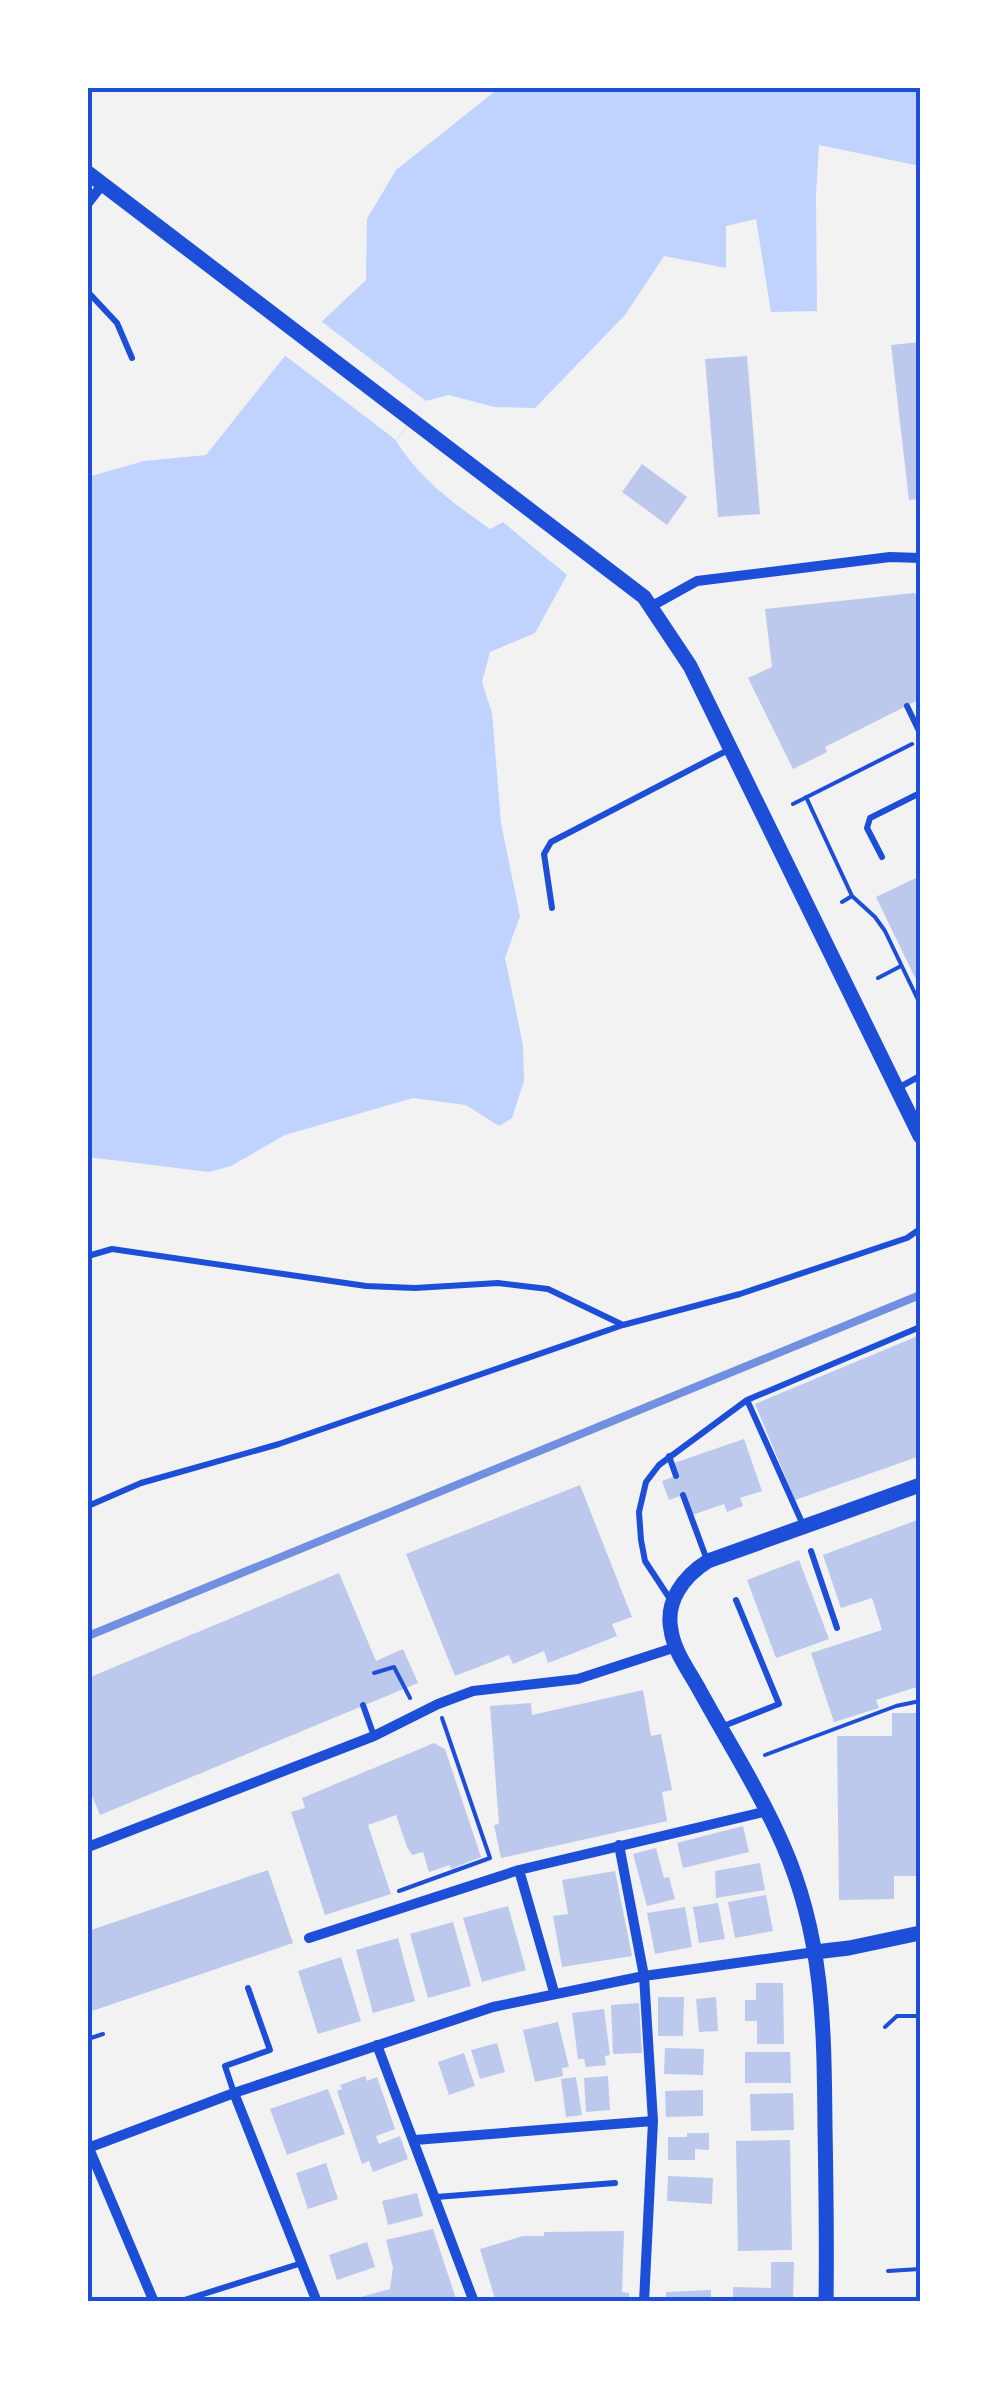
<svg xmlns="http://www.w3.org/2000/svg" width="1008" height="2389" viewBox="0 0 1008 2389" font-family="'Source Serif 4',serif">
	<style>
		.water { fill: #bfd3fe }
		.pier { fill: #f2f2f2 }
		.building { fill: #bdc9ec }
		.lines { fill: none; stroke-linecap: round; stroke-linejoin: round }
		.path { stroke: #1d4ed8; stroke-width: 4 }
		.service { stroke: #1d4ed8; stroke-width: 6 }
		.minor { stroke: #1d4ed8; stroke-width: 10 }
		.tertiary { stroke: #1d4ed8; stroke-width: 15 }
		.rail { stroke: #7290e2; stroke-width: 8 }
		.neatline { fill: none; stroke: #1d4ed8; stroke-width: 4 }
	</style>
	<rect width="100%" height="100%" fill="#f2f2f2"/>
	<!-- water -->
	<path class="water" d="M499,88H920V166L819,145L816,194L817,311L771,312L756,219L726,226V268L664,256L625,315L535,408L494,407L449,395L426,401L396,441C420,479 454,504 490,529L503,522L567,575L535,633L490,652L482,682L492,713L501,823L520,916L505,958L523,1045L524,1081L512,1118L499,1126L466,1105L413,1098L285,1135L231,1166L209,1172L88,1157V477L144,461L206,455L285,356L366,280L367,219L396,170Z"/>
	<!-- pier -->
	<path class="pier" d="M317,318L426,401L396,440L283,354Z"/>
	<!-- building -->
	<path class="building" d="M920,342V499L909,500L891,345Z
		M747,356L760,514L718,517L705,359Z
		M642,464L687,497L667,525L622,492Z
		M914,593L920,598V699L825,747L827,752L793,769L748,678L772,667L765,609Z
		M920,876V988L876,897Z
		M920,1335V1456L795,1500L755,1404Z
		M744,1439L762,1491L740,1498L743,1506L727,1512L724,1504L692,1515L685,1494L669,1500L662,1481L678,1475L674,1463Z
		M580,1485L632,1617L612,1624L617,1636L548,1663L544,1651L513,1664L509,1655L455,1676L406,1554Z
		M920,1519V1686L876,1700L879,1708L834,1722L811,1653L882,1630L872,1598L841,1608L823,1555Z
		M799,1560L829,1639L776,1658L747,1580Z
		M339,1573L376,1661L403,1649L418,1683L100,1815L88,1786V1678Z
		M643,1690L651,1736L661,1734L672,1790L662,1792L667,1821L501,1858L494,1825L499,1824L490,1706L531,1703L532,1715Z
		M892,1713H920V1876H894V1899L839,1900L837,1736H892Z
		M434,1743L445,1749L481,1857L451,1869L450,1865L429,1872L423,1852L412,1855L407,1847L396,1815L368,1825L391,1894L325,1915L291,1812L305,1808L302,1798Z
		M743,1826L749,1852L683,1868L677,1843Z
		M656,1848L664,1878L669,1877L675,1899L647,1906L633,1854Z
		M760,1863L765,1890L716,1898L715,1871Z
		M268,1870L293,1943L89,2012L88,1931Z
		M615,1871L632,1956L562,1967L553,1916L568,1914L562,1880Z
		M766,1895L773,1931L735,1938L728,1902Z
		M718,1903L725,1939L699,1943L693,1907Z
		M508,1906L526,1970L482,1982L463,1918Z
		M685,1907L692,1947L655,1954L647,1913Z
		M453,1922L471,1986L428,1998L410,1934Z
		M398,1938L415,2001L373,2013L356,1950Z
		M341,1957L361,2021L318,2034L298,1971Z
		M756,1983H783L784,2044H757V2021H745V2000H756Z
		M658,1997H684L683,2036H658Z
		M716,1997L718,2031L699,2032L696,1999Z
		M639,2003L642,2053L613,2054L611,2005Z
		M604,2009L610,2055L605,2056L606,2065L586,2067L584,2059H578L572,2013Z
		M558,2022L569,2067L562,2068L563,2076L535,2082L523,2030Z
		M497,2043L505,2072L480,2079L471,2050Z
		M665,2048L704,2049L703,2075L664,2074Z
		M745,2052H790L791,2083H745Z
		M464,2053L475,2086L449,2095L438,2062Z
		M365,2076L367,2081L377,2077L395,2129L376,2136L379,2144L400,2136L408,2159L373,2172L369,2161L362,2164L337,2091L342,2089L340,2085Z
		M608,2076L610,2110L586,2112L584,2078Z
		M576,2077L582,2115L566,2117L561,2079Z
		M328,2089L345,2134L287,2155L270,2109Z
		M703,2090V2116L666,2117L665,2091Z
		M793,2093L794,2130L751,2131L750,2094Z
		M687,2133H709V2150L695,2149V2160H668V2137H687Z
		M790,2140L792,2250L738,2251L736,2141Z
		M326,2163L338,2199L308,2209L296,2173Z
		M668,2176L713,2178L712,2204L667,2201Z
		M417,2193L423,2216L388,2225L382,2201Z
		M433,2229L457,2302H342L390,2289L393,2268L386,2240Z
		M624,2231L622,2292L629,2293V2302H496L480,2249L523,2236H544V2232Z
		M367,2242L375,2267L337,2280L329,2255Z
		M771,2262H794L793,2302H733V2287L771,2288Z
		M711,2290V2302H666V2292Z"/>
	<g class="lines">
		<!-- path -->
		<path class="path" d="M806,797L852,896L875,917L885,931L920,1004
			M793,804L912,744
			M842,902L852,896
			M878,978L901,966
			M374,1673L394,1667L410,1698
			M765,1755L896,1706L920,1701
			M399,1891L490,1858L442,1718
			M885,2027L897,2016H920
			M88,2039L103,2034
			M888,2271L920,2269"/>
		<!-- service -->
		<path class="service" d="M88,292L117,323L132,358
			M907,706L920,733
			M882,857L867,828L870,818L920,793
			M552,908L544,854L551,842L730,749
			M898,1088L920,1076
			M88,1256L112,1249L366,1286L415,1288L498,1283L548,1289L621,1324
			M747,1400L804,1527
			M669,1456L676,1476
			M683,1495L707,1560
			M88,1506L141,1483L279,1444L623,1325L740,1294L907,1238L920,1229
			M811,1551L837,1628
			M672,1602L645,1561L641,1540L639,1512L646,1482L659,1465L747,1400L920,1327
			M363,1705L374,1736
			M721,1727L779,1704L736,1600
			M234,2093L225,2066L270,2050L248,1988
			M436,2197L615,2183
			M178,2302L302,2263"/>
		<!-- minor -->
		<path class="minor" d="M88,203L102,185
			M652,606L697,581L890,557L920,558
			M619,1845L644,1976L653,2121L644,2302
			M88,1847L374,1736L438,1704L473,1691L578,1679L676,1647
			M519,1870L554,1992
			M309,1938L519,1870L768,1811
			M377,2045L474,2302
			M234,2093L317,2302
			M415,2140L653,2121
			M88,2146L154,2302
			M88,2148L234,2093L493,2007L644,1976L815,1952"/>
		<!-- tertiary -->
		<path class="tertiary" d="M88,173L644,597L690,666L920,1136
			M815,1952L849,1948L920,1933
			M826,2302C827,2243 826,2185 825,2127C824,2028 824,1938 783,1845C760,1792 728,1742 700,1691C690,1672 674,1652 671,1630C665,1601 684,1576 708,1561L920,1485"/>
		<!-- rail -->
		<path class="rail" d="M88,1636L920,1295"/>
	</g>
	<!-- border -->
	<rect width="1008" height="2389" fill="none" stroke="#ffffff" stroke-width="180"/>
	<rect x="90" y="90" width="828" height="2209" class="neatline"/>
</svg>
